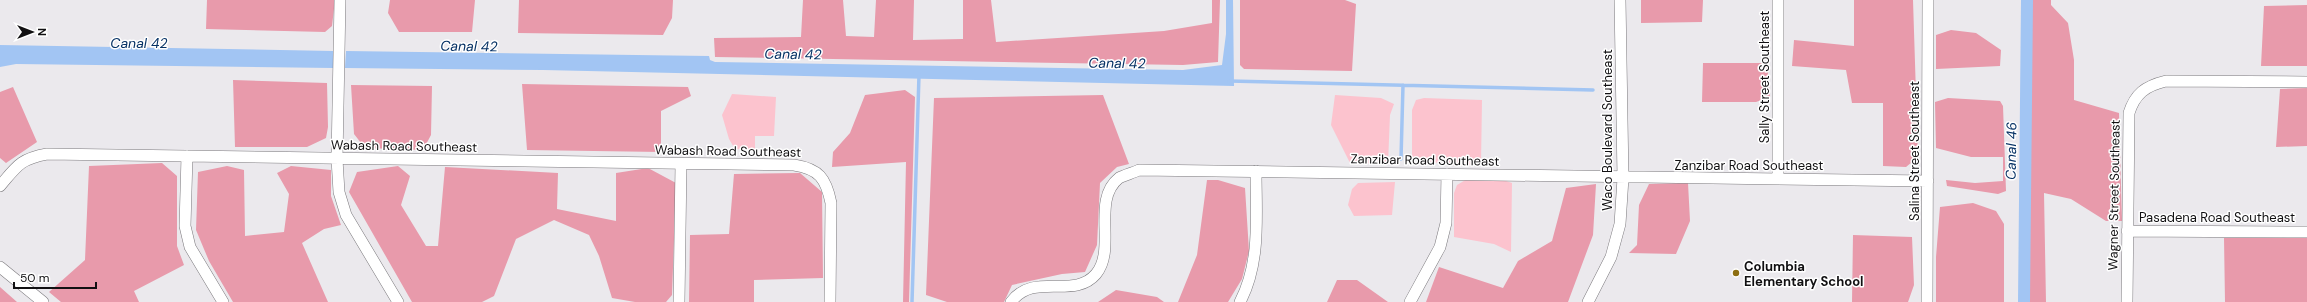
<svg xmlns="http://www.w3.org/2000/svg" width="2307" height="302" viewBox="0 0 2307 302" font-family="'DM Sans',sans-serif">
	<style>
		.green { fill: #fcc3ce }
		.forest { fill: #e89aab }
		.water { fill: #a2c5f3 }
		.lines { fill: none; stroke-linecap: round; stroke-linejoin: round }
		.stream { stroke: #a2c5f3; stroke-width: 3.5 }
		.canal { stroke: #a2c5f3; stroke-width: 12 }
		.minor-casing { stroke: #7b797d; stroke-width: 12 }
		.minor { stroke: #fff; stroke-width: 11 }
		.poi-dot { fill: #8d6e11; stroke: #fff; stroke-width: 1.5 }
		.labels { text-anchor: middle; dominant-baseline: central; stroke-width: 3; stroke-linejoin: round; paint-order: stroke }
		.street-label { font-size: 13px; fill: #111012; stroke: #fff }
		.poi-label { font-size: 13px; font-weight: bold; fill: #111012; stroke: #fff; text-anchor: start }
		.water-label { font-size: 14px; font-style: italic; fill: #073265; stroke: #fff }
	</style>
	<rect width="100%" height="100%" fill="#ebe9ed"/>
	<!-- green -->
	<path class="green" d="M732,94L776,97L774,136H755V150L735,149L729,139L722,115Z
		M1335,95L1381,98L1394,104L1390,115L1388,164L1350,163L1331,125Z
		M1424,98L1482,100L1481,164L1459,166L1412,159V110L1416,100Z
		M1467,179L1503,180L1512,183L1511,252L1494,244L1454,237V193L1457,185Z
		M1395,182L1392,215L1354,216L1348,205L1352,189L1358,183Z"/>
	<!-- forest -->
	<path class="forest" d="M207,0H335L332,26L325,32L206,29Z
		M390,0H475L472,32H399L388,13Z
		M519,0H673L672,18L663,35L518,33Z
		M803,0H843L846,36L874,37L876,0H914L913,40L963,39V0H991L996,42L1164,31L1212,23V0H1220L1218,62L1183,65L715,57L714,38L801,37Z
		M1240,0H1345L1356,4L1352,71L1244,69L1240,65Z
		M1641,0H1703L1702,22L1641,23Z
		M1854,0H1913L1918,157L1906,167L1883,166V103H1852L1846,70L1792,66L1794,40L1854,46Z
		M2031,0H2051V5L2068,23L2074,60V100L2119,113L2122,221H2106L2071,199L2044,193L2046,302H2028Z
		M2307,5V66H2261L2264,6Z
		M1951,30L1976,33L2001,50L2000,66L1936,69V35Z
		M1703,63H1767L1770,97L1756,102H1702Z
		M233,80L327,83L328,127L326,138L307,147H235Z
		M522,84L688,87L691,96L661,111V152L527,150Z
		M351,85L432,86L431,135L423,150L365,148L354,134Z
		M13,87L37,142L6,163L0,158V92Z
		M2307,88V146L2276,147L2280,89Z
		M905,90L915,97L909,302H903L906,162L832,167L833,152L850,133L865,95Z
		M1103,95L1129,164L1117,167L1100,183L1097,245L1085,272L1062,274L1012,285L1004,302H947L926,295L934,98Z
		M1948,98L2000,101L2003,106L2006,191L1998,194L1947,186L1946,180L1975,183L2003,181V157H1971L1936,148L1935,102Z
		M162,163L177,176V246L184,265L134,291L139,302H61L49,292L85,260L89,166Z
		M227,166L244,170L245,236L284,232L289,194L277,173L291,166L331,170V196L341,225L324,229L302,243L328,302H233L209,261L196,230L198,172Z
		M398,166L410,176L401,205L426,246H438L445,167L558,173L557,209L616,221V173L648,168L676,183L672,295L666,302H635L612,298L599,256L589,235L554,220L516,239L494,296L482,302H412L349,192L357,172Z
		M800,173L822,192L823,278L754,280V302H689L690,235L729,234L734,174Z
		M1207,180H1218L1245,188L1249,251L1242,279L1228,302H1178L1197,255Z
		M1688,183L1690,221L1676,254L1629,253L1637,245L1639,205L1649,184Z
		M1596,184L1593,235L1568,302H1426L1439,267L1503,288L1518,261L1552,241L1566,188Z
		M1973,203L1996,211L2004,224V302H1936V257L1940,207Z
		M1853,235L1912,237L1914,285L1908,302H1852Z
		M2224,238H2307V302H2225Z
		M1337,280H1357L1388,302H1327Z
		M0,287L17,302H0Z
		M1116,290L1157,297L1164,302H1098Z"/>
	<!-- water -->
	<path class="water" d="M1226,0H1233L1234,86L543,70L345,68L346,51L709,56L710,60L715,62L1183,70L1222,65L1226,34Z
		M0,45L333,51V68L16,64L0,67Z"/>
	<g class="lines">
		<!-- stream -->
		<path class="stream" d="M1229,81L1593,90
			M1401,159L1403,85
			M912,302L919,75"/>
		<!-- canal -->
		<path class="canal" d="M2024,302L2027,0"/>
		<!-- minor casing -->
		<g class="minor-casing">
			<path id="minor" d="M340,0L337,159L339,192L346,215L398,302
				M187,156L185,226L190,247L223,302
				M1778,179V0
				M0,186C17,166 20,159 47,154L794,165C819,169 826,178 831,203L830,302
				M2127,231L2307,232
				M0,267L43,302
				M679,302L681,164
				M1011,302C1034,271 1074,300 1096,274C1117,249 1091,200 1119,178C1124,175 1133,173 1139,170L1928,181
				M1240,302C1261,262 1256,216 1256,171
				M1410,302L1440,247L1446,223L1447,174
				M1588,302L1611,257L1620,224L1623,178L1620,0
				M1927,302L1928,0
				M2127,302L2129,113C2135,94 2145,86 2166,81L2307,82"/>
		</g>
		<!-- minor -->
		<use href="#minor" class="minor"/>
	</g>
	<!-- markers -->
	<circle class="poi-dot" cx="1736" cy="273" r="4"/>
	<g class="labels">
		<!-- street labels -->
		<g class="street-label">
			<text transform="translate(1764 77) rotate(-90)">Sally Street Southeast</text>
			<text transform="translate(1607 130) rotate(-90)">Waco Boulevard Southeast</text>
			<text transform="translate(404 146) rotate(1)">Wabash Road Southeast</text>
			<text transform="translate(728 151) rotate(1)">Wabash Road Southeast</text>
			<text transform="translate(1914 151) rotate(-90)">Salina Street Southeast</text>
			<text transform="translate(1425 160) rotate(1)">Zanzibar Road Southeast</text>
			<text x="1749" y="165">Zanzibar Road Southeast</text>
			<text transform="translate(2114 195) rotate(-89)">Wagner Street Southeast</text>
			<text x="2217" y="217">Pasadena Road Southeast</text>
		</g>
		<!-- poi labels -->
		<g class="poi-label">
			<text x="1744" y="266">Columbia<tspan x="1744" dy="15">Elementary School</tspan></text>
		</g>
		<!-- water labels -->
		<g class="water-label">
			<text x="139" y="43">Canal 42</text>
			<text transform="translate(469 46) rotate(1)">Canal 42</text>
			<text transform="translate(793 54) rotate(1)">Canal 42</text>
			<text transform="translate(1117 63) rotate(1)">Canal 42</text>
			<text transform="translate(2011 151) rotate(-89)">Canal 46</text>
		</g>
	</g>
	<!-- north arrow -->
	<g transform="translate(32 32) rotate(90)" stroke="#ffffff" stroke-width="3" paint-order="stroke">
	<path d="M0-3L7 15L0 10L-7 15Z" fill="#111012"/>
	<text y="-6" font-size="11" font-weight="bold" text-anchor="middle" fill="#111012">N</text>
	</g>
	<!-- scale -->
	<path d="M14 282v6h82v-6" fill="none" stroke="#111012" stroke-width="2"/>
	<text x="20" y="282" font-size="12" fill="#111012" stroke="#ffffff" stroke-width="3" paint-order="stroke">50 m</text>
</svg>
